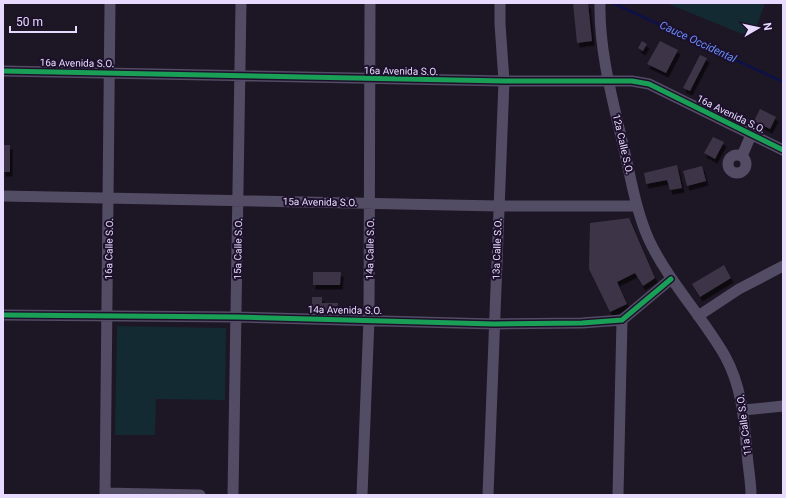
<svg xmlns="http://www.w3.org/2000/svg" width="786" height="498" viewBox="0 0 786 498" font-family="Roboto,sans-serif">
	<style>
		.green { fill: #142a33 }
		.lines { fill: none; stroke-linecap: round; stroke-linejoin: round }
		.stream { stroke: #0c1147; stroke-width: 2.5 }
		.building { fill: #3d3446; filter: url(#shadow) }
		.minor { stroke: #534c65; stroke-width: 11 }
		.cycleway-casing { stroke: #1c102b; stroke-width: 8 }
		.cycleway { stroke: #1a9f57; stroke-width: 5 }
		.labels { text-anchor: middle; dominant-baseline: central; stroke-width: 4; stroke-linejoin: round; paint-order: stroke }
		.street-label { font-size: 10px; fill: #e8daff; stroke: #1c102b }
		.water-label { font-size: 11px; font-style: italic; fill: #6890ff; stroke: #1c102b }
	</style>
	<defs>
		<filter id="shadow"><feDropShadow dx="2.5" dy="4.5" stdDeviation="0" flood-color="#0009"/></filter>
	</defs>
	<rect width="100%" height="100%" fill="#1d1625"/>
	<!-- green -->
	<path class="green" d="M666,3H765L755,30L742,34Z
		M117,326L226,328L225,400L156,399L155,435H115Z"/>
	<g class="lines">
		<!-- stream -->
		<path class="stream" d="M613,3L783,82"/>
	</g>
	<!-- building -->
	<path class="building" d="M573,3H588L592,41L577,43Z
		M642,41L647,44L643,51L638,48Z
		M660,41L678,50L666,73L647,64Z
		M700,55L707,58L690,91L683,88Z
		M722,106L750,120L747,125L719,110Z
		M760,109L776,117L770,129L754,121Z
		M713,137L724,142L715,159L704,153Z
		M3,145H10V172H3Z
		M677,165L682,188L670,190L667,180L646,184L644,173Z
		M702,166L706,181L687,186L683,171Z
		M629,218L655,278L643,286L635,273L617,282L627,304L610,312L589,269L590,223Z
		M724,265L731,278L700,297L692,284Z
		M313,272H341L340,285H313Z
		M312,297H322V303H338V311H312Z"/>
	<g class="lines">
		<!-- minor -->
		<path class="minor" d="M600,3C599,52 613,101 624,149C631,179 636,211 649,240C669,282 702,316 725,356C742,387 744,419 747,453C748,467 751,481 751,495
			M3,71L504,81H632L649,84L783,150
			M728 164a9 9 0 1 1 18 0a9 9 0 1 1-18 0Z
			M742,156L751,135
			M3,196L498,206H637
			M3,315L237,317L494,324L582,323L622,320L671,279
			M698,316L739,289L783,266
			M744,410L783,406
			M105,493L200,495
			M105,495L110,3
			M233,495L241,3
			M362,495L369,319L370,3
			M488,495L504,81L500,24V3
			M618,495L622,320"/>
		<!-- cycleway casing -->
		<g class="cycleway-casing">
			<path id="cycleway" d="M3,71L504,81H632L649,84L783,150
				M3,315L237,317L494,324L582,323L622,320L671,279"/>
		</g>
		<!-- cycleway -->
		<use href="#cycleway" class="cycleway"/>
	</g>
	<g class="labels">
		<!-- street labels -->
		<g class="street-label">
			<text transform="translate(77 63) rotate(1)">16a Avenida S.O.</text>
			<text transform="translate(401 71) rotate(1)">16a Avenida S.O.</text>
			<text transform="translate(731 114) rotate(26)">16a Avenida S.O.</text>
			<text transform="translate(623 144) rotate(77)">12a Calle S.O.</text>
			<text transform="translate(320 202) rotate(1)">15a Avenida S.O.</text>
			<text transform="translate(109 249) rotate(-89)">16a Calle S.O.</text>
			<text transform="translate(238 249) rotate(-89)">15a Calle S.O.</text>
			<text transform="translate(370 249) rotate(-89)">14a Calle S.O.</text>
			<text transform="translate(497 249) rotate(-88)">13a Calle S.O.</text>
			<text transform="translate(345 310) rotate(1)">14a Avenida S.O.</text>
			<text transform="translate(744 425) rotate(-97)">11a Calle S.O.</text>
		</g>
		<!-- water labels -->
		<g class="water-label">
			<text transform="translate(698 42) rotate(25)">Cauce Occidental</text>
		</g>
	</g>
	<!-- border -->
	<rect width="786" height="498" fill="none" stroke="#e8daff" stroke-width="8"/>
	<!-- north arrow -->
	<g transform="translate(758 28) rotate(81)" stroke="#1c102b" stroke-width="3" paint-order="stroke">
	<path d="M0-3L7 15L0 10L-7 15Z" fill="#e8daff"/>
	<text y="-6" font-size="11" font-weight="bold" text-anchor="middle" fill="#e8daff">N</text>
	</g>
	<!-- scale -->
	<path d="M10 26v6h66v-6" fill="none" stroke="#e8daff" stroke-width="2"/>
	<text x="16" y="26" font-size="12" fill="#e8daff" stroke="#1c102b" stroke-width="3" paint-order="stroke">50 m</text>
</svg>
